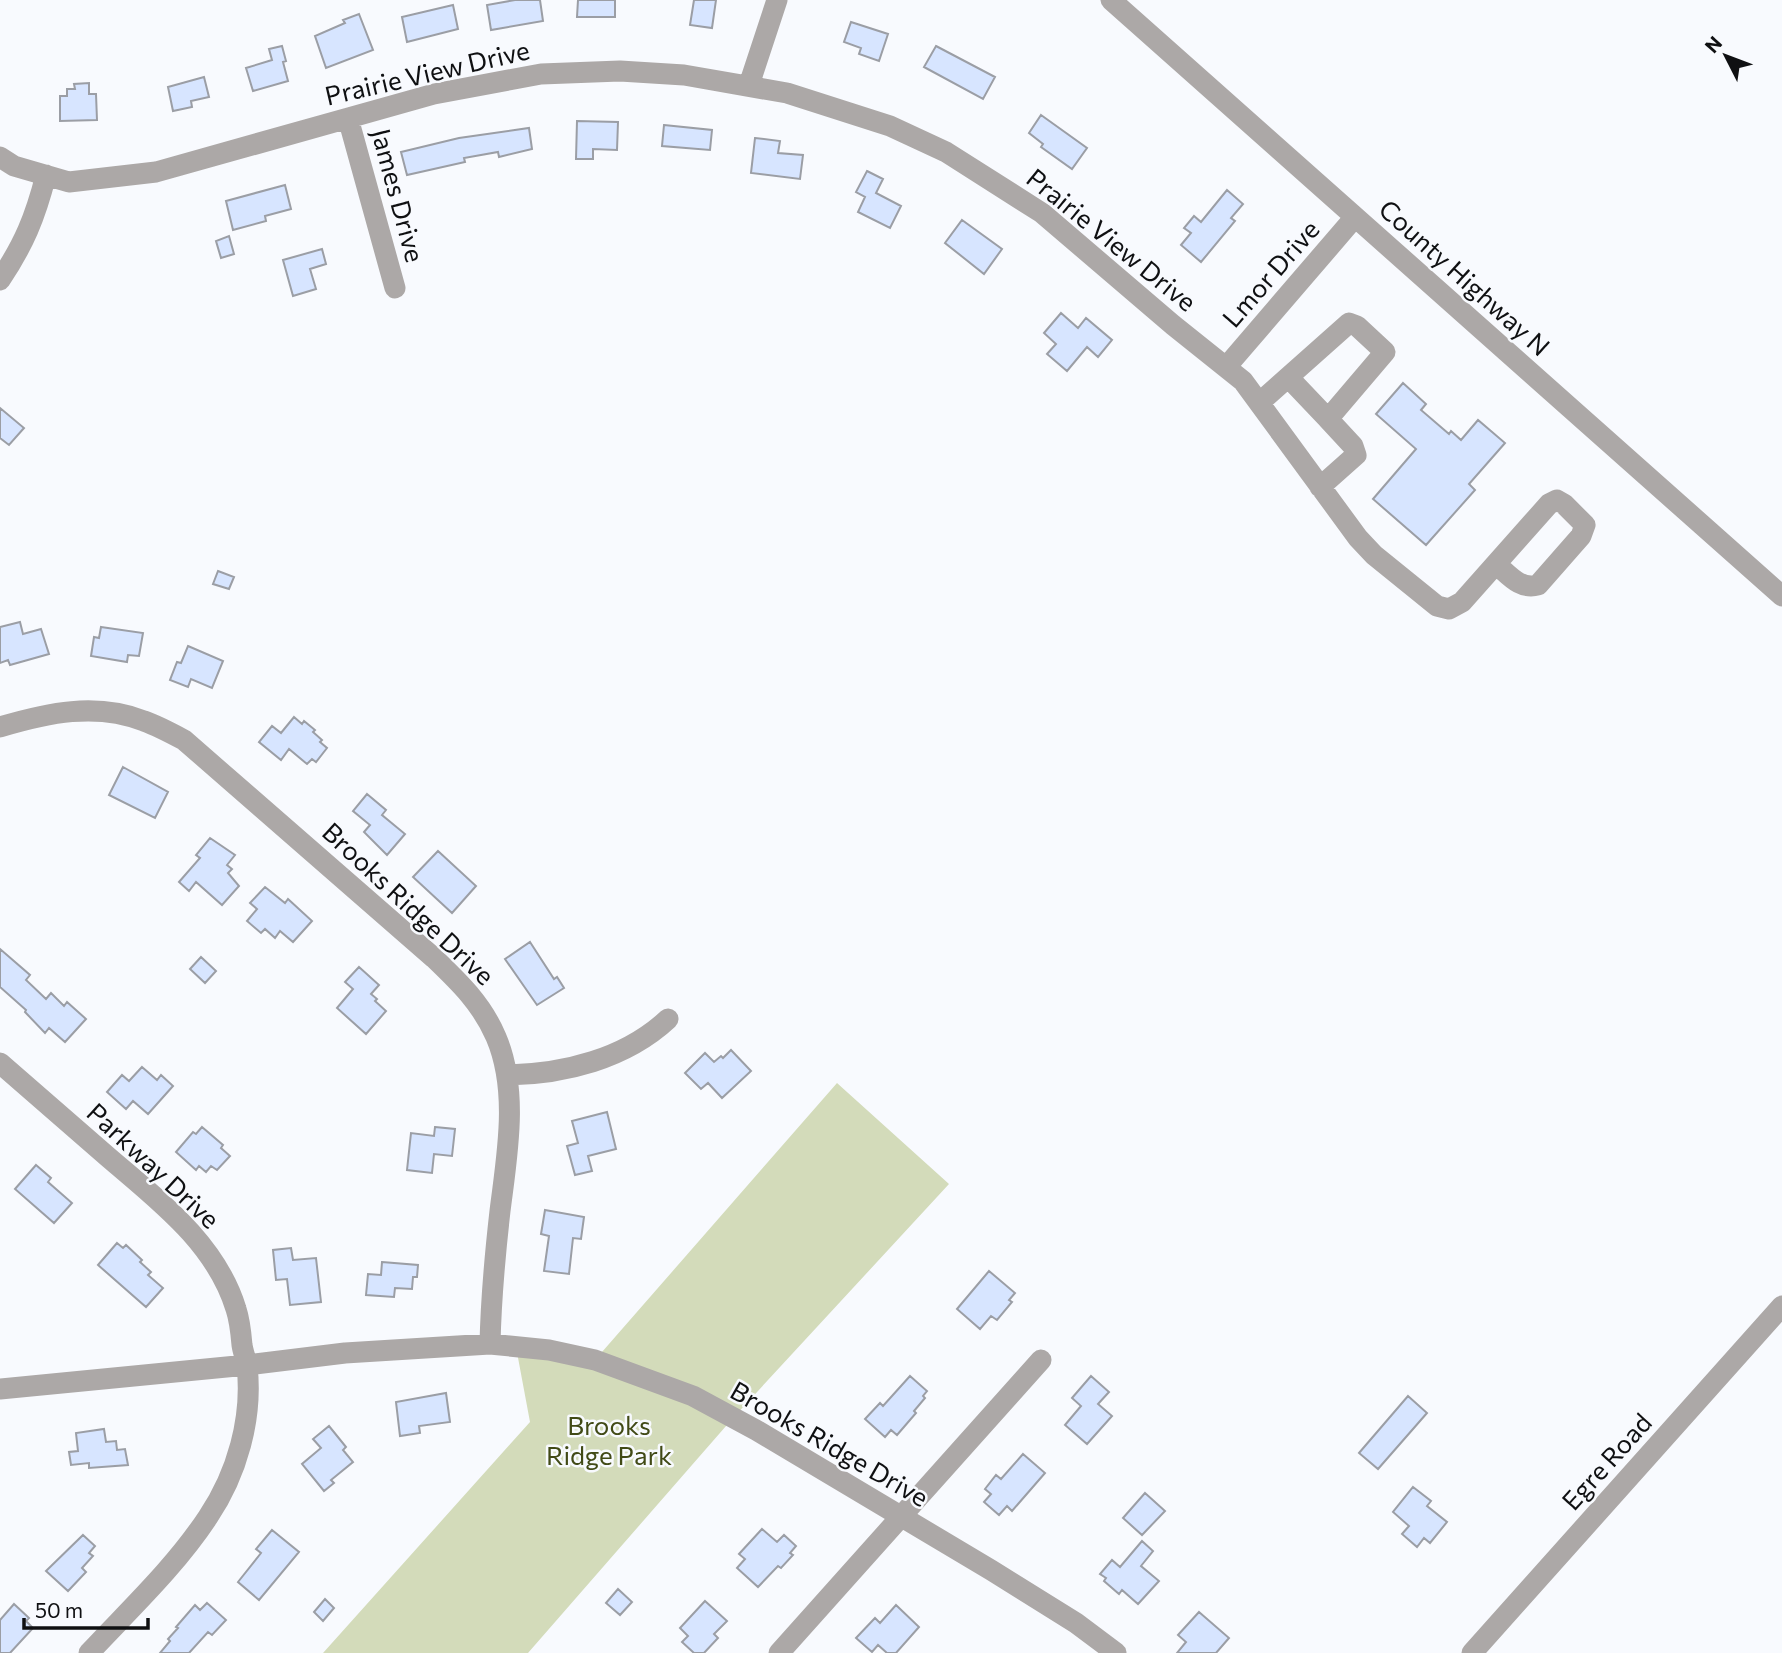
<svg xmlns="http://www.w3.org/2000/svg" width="1782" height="1653" viewBox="0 0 1782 1653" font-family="Commissioner,sans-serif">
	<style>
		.green { fill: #d3dbba }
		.building { fill: #d7e5ff; stroke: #9b9ea5; stroke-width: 2 }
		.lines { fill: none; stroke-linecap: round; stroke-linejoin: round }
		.minor { stroke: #aca8a7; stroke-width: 21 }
		.labels { text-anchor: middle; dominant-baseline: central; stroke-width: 5; stroke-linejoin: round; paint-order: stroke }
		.street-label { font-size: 26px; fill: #0f1012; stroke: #f8fafe }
		.park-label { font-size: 26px; fill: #414a16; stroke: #f8fafe }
	</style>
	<rect width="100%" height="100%" fill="#f8fafe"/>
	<!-- green -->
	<path class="green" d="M837,1083L949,1184L733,1418L528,1653H323L530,1422L516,1347L595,1360Z"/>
	<!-- building -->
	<path class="building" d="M515,0H540L543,21L491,30L487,5Z
		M578,0H615V17H577Z
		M694,0H716L712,28L690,25Z
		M453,5L458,29L407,42L402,17Z
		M359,14L373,50L326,68L315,36L345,23L343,20Z
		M851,22L888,34L879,61L859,54L861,48L844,42Z
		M282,46L286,61L283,62L288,81L253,91L246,68L272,60L269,49Z
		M936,46L995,77L983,99L924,67Z
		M204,77L209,97L191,101L192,107L173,111L168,87Z
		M89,83V94H96L97,120L60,121V96H67V89H75L74,84Z
		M1041,115L1087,148L1072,169L1041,147L1043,144L1029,133Z
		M577,121L618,122L617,150L593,149V159H576Z
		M664,125L712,130L710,150L662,146Z
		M529,128L532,149L499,157L498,152L464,158L465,162L407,175L401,152L459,138Z
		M755,138L780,141L778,153L803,155L800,179L751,173Z
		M867,171L883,179L876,193L901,206L890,228L858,212L865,197L856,192Z
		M285,185L291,209L265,216L266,221L233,230L226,201Z
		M1227,190L1243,204L1231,218L1235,221L1201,262L1181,245L1191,233L1184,228L1194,216L1201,222Z
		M962,220L1002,249L984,274L945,243Z
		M229,236L234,254L221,258L216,241Z
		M322,249L326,264L310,269L316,289L293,296L283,260Z
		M1061,313L1078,328L1086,318L1112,340L1098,357L1087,347L1067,371L1047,354L1056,344L1044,333Z
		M1403,383L1426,404L1421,410L1449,434L1451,431L1461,440L1478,420L1505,443L1469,484L1475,490L1426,545L1373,499L1416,449L1376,414Z
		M0,408L24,428L9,445L0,438Z
		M218,571L234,577L229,589L213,584Z
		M20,622L23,634L41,629L49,654L10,665L8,660L0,663V627Z
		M101,627L143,633L139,656L128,655L127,662L91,656L94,637L99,638Z
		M188,646L223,661L212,688L191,679L188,687L170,680L177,662L181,663Z
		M294,717L302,724L304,721L315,730L313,732L322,740L320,742L327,748L316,762L312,759L307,764L289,749L281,760L259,742L272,726L281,733Z
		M123,767L168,792L155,818L109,795Z
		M367,794L386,810L382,815L405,834L387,855L364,832L370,825L353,811Z
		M210,838L235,855L227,865L232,869L228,873L239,886L222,905L196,882L189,891L179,882L200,858L196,855Z
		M438,851L476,886L452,913L413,877Z
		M265,887L285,903L288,899L312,921L293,942L280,931L275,938L265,929L261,933L247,921L257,909L250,903Z
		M530,942L554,979L557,977L564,988L537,1005L505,959Z
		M0,949L30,975L26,980L46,999L51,993L64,1006L67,1002L86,1019L65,1042L49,1028L45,1033L25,1012L26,1010L0,987Z
		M201,957L216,971L205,983L190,969Z
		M359,967L379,985L371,994L377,999L375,1001L386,1011L366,1034L337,1008L353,989L345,982Z
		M731,1050L751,1071L722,1098L708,1083L701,1089L685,1073L705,1053L714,1062L721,1056L723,1058Z
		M142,1067L157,1080L161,1075L173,1086L148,1114L133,1101L126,1109L107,1092L122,1075L129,1081Z
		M607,1112L616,1149L588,1156L592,1171L575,1175L567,1146L578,1143L572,1121Z
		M202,1127L223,1145L221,1148L230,1156L217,1170L211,1166L206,1172L199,1166L196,1170L176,1152L193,1132L196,1134Z
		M435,1127L455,1129L452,1156L434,1154L432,1173L407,1170L411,1133L434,1136Z
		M36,1165L51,1178L48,1182L72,1203L54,1223L15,1189Z
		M545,1210L584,1217L581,1239L573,1238L569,1274L544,1271L549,1236L541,1234Z
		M117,1243L123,1248L126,1245L142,1260L140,1262L151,1272L148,1275L163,1288L146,1307L98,1265Z
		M291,1248L293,1260L316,1258L321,1302L290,1305L287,1279L276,1280L273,1250Z
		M382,1262L418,1265L417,1277H413L412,1289L395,1288L394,1297L366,1295L368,1274L381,1275Z
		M989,1271L1015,1293L1009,1300L1012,1302L997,1320L991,1316L980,1329L957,1309Z
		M910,1376L927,1391L923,1396L925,1398L914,1411L916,1413L897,1435L891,1430L885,1437L865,1419L880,1403L883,1406Z
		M1091,1376L1109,1392L1098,1404L1112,1416L1087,1444L1065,1425L1081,1406L1072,1398Z
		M446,1393L450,1422L419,1426L420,1433L400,1436L396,1402Z
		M1408,1396L1427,1413L1378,1469L1359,1453Z
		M329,1426L346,1447L343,1450L353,1462L331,1480L334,1483L324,1491L302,1464L321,1448L313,1439Z
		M104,1429L106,1442L116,1441L117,1450L125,1449L128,1465L89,1468V1463L71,1465L69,1452L78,1451L76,1433Z
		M1023,1454L1045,1473L1012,1511L1007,1506L999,1515L984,1502L991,1494L985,1489L996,1475L1001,1479Z
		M1413,1487L1431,1501L1427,1506L1447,1522L1430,1543L1424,1538L1417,1547L1402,1534L1409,1526L1393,1512Z
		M1145,1493L1165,1511L1142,1535L1123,1518Z
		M762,1529L777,1542L784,1535L796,1546L790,1553L793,1555L781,1568L778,1566L758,1587L737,1568L745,1559L739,1554Z
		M272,1530L299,1552L259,1600L238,1582L261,1553L256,1549Z
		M83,1535L95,1546L89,1553L93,1556L82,1568L86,1572L68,1591L46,1571Z
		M1142,1541L1153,1551L1141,1566L1159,1581L1138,1604L1122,1590L1119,1594L1104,1581L1106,1578L1100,1574L1112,1560L1120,1567Z
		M618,1589L632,1602L620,1615L606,1603Z
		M325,1599L334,1608L323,1621L314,1612Z
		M705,1601L727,1621L714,1634L718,1638L704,1653H694L682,1642L688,1636L680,1628Z
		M207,1603L226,1620L212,1635L208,1632L189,1653H160L170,1641L168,1639L178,1628L176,1627L195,1605L200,1610Z
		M14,1604L29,1618L26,1621L33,1628L10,1653H0V1620Z
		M896,1605L919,1627L896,1653H887L878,1645L872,1652L856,1638L875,1618L880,1623Z
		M1199,1612L1229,1638L1216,1653H1177L1186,1642L1178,1635Z"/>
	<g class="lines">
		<!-- minor -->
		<path class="minor" d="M1111,0L1782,596
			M749,85L777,0
			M348,118L395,288
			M0,157L14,166L69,182L156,172L434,94L541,74L620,71L684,75L787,93L890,126L946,152L1042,213L1173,325L1243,381L1358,538L1374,555L1437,606L1449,609L1462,602L1549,504L1557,500L1564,504L1585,525L1581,536L1538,585C1520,590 1509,575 1496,564
			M0,280C24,244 35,218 46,175
			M1227,366L1355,217
			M1289,378L1328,419
			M1259,403L1349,323L1357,326L1385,352L1328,419L1353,446L1356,455L1320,487
			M0,727C47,713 96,702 144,721C158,726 171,733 184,740L434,958C459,982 482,1004 496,1037C519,1091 507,1155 500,1211C495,1255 491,1300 490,1344
			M0,1063C36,1094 72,1126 108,1157C158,1200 216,1243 236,1309C240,1321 241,1333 242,1345C243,1352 246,1359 247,1366C253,1418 237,1474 208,1517C175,1567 130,1609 89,1653
			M507,1075C564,1074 625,1059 668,1019
			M0,1389L247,1365L345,1353L490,1344L549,1350L595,1360L693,1396L756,1430L991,1570L1076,1623L1116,1653
			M779,1653L1041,1360
			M1472,1653L1782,1306"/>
	</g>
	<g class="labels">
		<!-- street labels -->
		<g class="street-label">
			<text transform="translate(427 72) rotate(-13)">Prairie View Drive</text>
			<text transform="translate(399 195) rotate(75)">James Drive</text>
			<text transform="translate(1112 239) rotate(39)">Prairie View Drive</text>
			<text transform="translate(1270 273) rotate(-49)">Lmor Drive</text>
			<text transform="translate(1465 277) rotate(42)">County Highway N</text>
			<text transform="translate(409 903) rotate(43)">Brooks Ridge Drive</text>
			<text transform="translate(154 1165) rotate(43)">Parkway Drive</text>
			<text transform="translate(830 1443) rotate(30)">Brooks Ridge Drive</text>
			<text transform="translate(1606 1461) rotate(-48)">Egre Road</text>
		</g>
		<!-- park labels -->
		<g class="park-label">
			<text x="609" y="1424">Brooks<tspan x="609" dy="30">Ridge Park</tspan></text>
		</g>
	</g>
	<!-- north arrow -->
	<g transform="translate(1726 56) rotate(312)" stroke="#f8fafe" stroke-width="5" paint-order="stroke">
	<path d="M0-5L12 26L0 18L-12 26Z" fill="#0f1012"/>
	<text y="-10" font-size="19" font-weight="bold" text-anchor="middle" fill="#0f1012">N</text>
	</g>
	<!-- scale -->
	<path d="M24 1618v10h124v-10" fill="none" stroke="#0f1012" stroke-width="3.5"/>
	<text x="35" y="1618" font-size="21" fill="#0f1012" stroke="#f8fafe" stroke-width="5" paint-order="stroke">50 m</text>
</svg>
